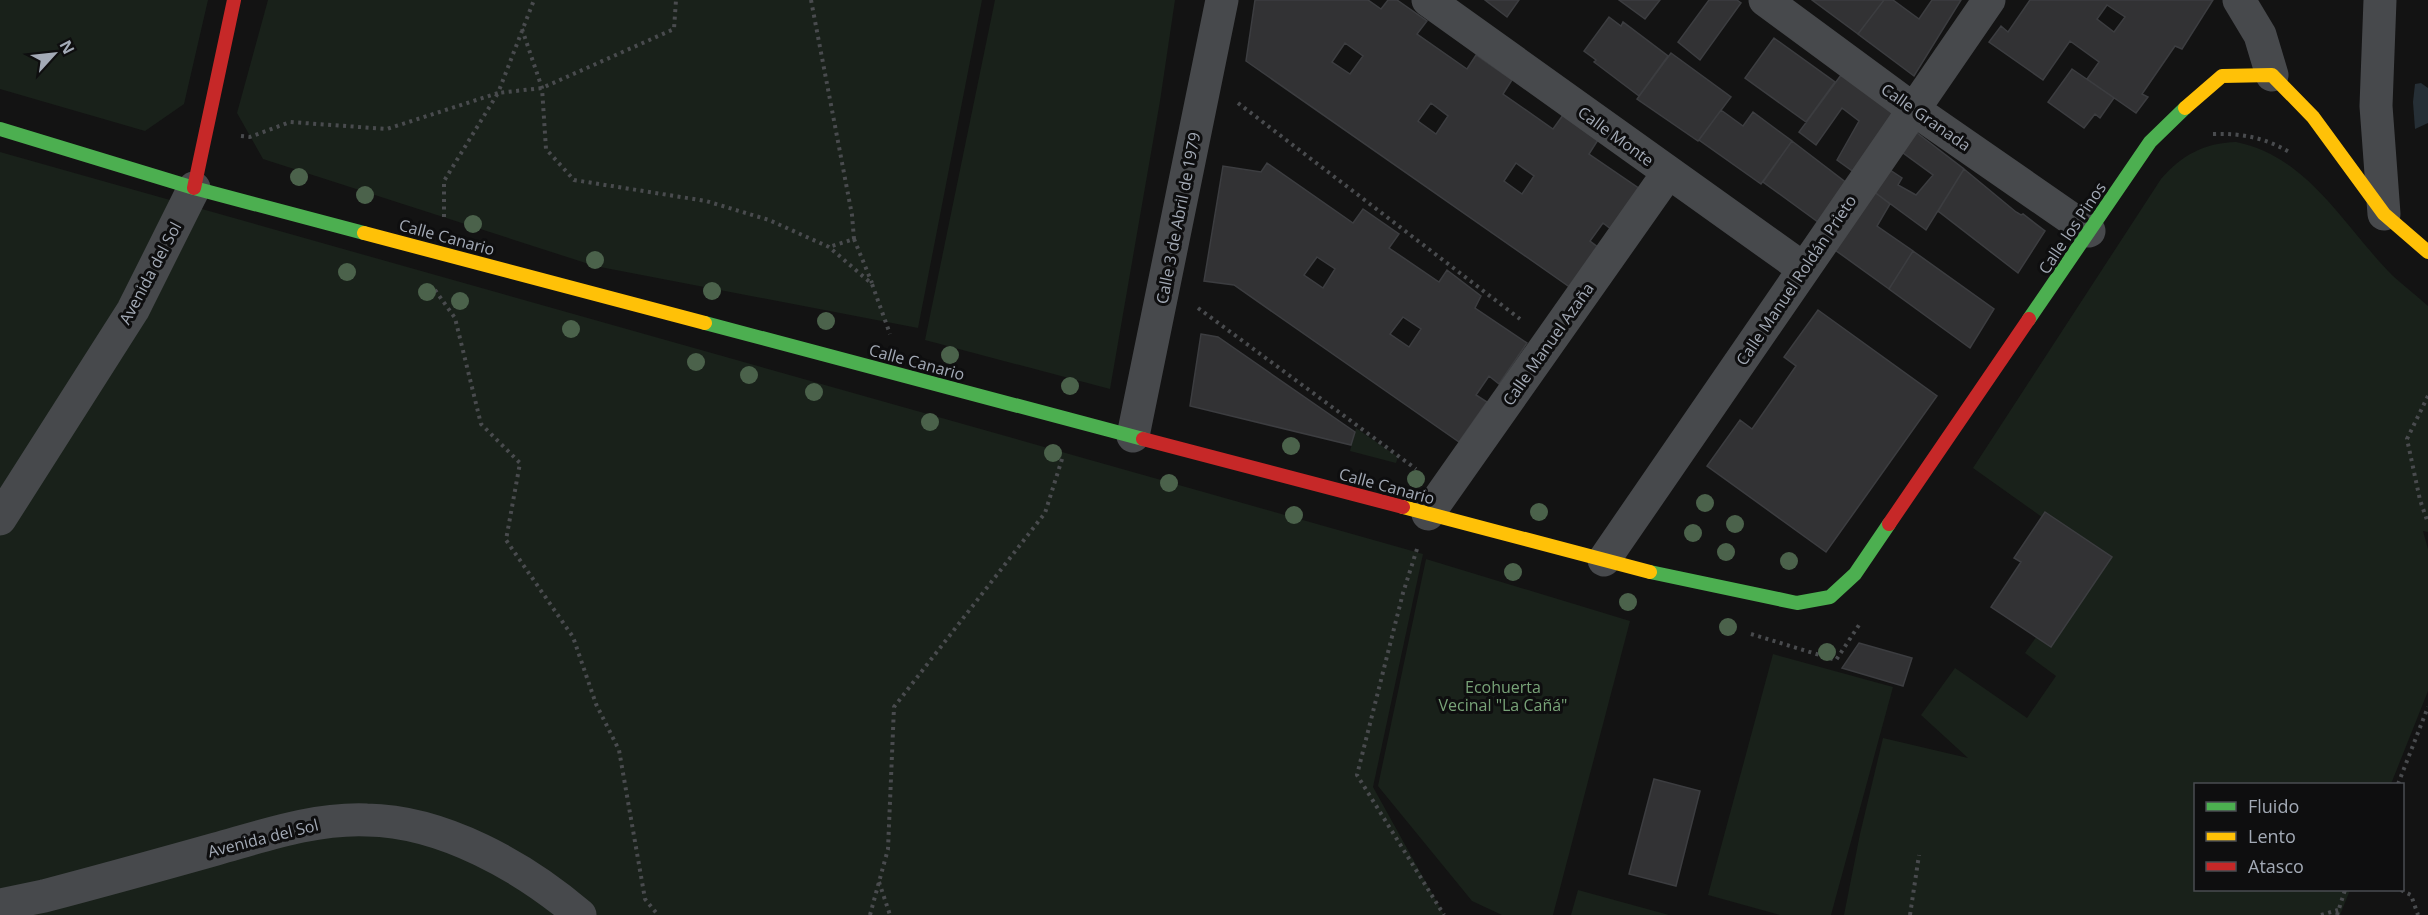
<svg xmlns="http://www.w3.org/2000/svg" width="2428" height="915" viewBox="0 0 2428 915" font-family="'Open Sans',sans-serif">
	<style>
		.green { fill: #19211a }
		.water { fill: #262f36 }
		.building { fill: #323234; stroke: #3c3d40; stroke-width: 1.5; fill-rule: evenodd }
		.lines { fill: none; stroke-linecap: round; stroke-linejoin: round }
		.path { stroke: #494b4e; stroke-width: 4; stroke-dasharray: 3 4.5; stroke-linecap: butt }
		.street { stroke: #47494c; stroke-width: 33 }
		.fast { stroke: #4caf50; stroke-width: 14 }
		.slow { stroke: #ffc107; stroke-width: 14 }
		.jam { stroke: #c62828; stroke-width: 14 }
		.tree { fill: #4b624b }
		.labels { text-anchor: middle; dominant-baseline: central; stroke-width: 6; stroke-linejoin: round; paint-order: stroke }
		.street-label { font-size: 16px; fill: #a3aab6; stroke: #0e0e0f }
		.park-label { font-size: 16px; fill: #78a378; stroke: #0e0e0f }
	</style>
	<rect width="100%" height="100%" fill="#131313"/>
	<!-- green -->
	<path class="green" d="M0,0H208L184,104L145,131L0,89Z
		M268,0H982L918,328L595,266L263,159L237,113Z
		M995,0H1175L1160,101L1110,389L925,340Z
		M2236,142C2308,156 2345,228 2393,276C2404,286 2417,296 2428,306V532L2423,531L2428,549V691L2391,784H2196V890H2350L2340,915H1844L1860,834L1883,738L1968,758L1921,715L1955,668L2027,718L2056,676L2025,653L2094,554L1973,468L2161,179C2182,155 2204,143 2236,142Z
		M0,152L1423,554L1373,787L1444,915H0Z
		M1356,428L1398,457L1396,463L1350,451Z
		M1426,559L1630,621L1553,915H1502L1472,901L1378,786Z
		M1773,654L1893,687L1831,915H1780L1708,895Z
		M1578,890L1669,915H1571Z"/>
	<!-- water -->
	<path class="water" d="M2421,83L2428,88V123L2415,129L2413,102L2415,84Z"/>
	<!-- building -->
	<path class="building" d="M1255,0H1368L1381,9L1388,0H1397L1427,21L1417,34L1467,69L1476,55L1512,80L1503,94L1553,129L1563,115L1598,140L1589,154L1640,189L1612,230L1603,223L1590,241L1599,248L1571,288L1246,61ZM1345,43L1363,56L1350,74L1332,62ZM1431,103L1448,116L1436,134L1418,121ZM1516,163L1534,176L1522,194L1504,181Z
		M1485,0H1519L1507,17Z
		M1619,0H1660L1645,19Z
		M1709,0H1737L1741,3L1700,60L1678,42Z
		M1812,0H1884L1858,34Z
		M1884,0H1893L1919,19L1932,0H1961L1914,76L1858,34Z
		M2030,0H2213L2182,49L2175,46L2142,94L2148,97L2136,113L2087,79L2099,62L2070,41L2043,80L1989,42L2001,26L2008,32ZM2107,5L2125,17L2114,32L2097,19Z
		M1609,17L1621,26L1623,22L1668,56L1639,96L1594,62L1596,60L1584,51Z
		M1774,38L1835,82L1806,122L1745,78Z
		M1671,53L1731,97L1698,141L1637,99Z
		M2072,69L2114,98L2100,118L2095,114L2084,128L2048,102Z
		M1841,75L1894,113L1855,173L1837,160L1859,121L1842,108L1816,145L1799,132Z
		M1721,110L1743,126L1753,112L1792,141L1761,184L1699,140Z
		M1912,129L1964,169L1926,230L1873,191L1887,168L1902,178L1898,185L1916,195L1933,175L1899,150Z
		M1792,141L1848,184L1822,225L1763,182Z
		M1267,163L1353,223L1363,209L1399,234L1389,248L1439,282L1447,270L1481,296L1475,308L1527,343L1499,384L1489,376L1476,395L1487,402L1459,442L1234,285L1204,281L1223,166L1261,172ZM1317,257L1335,269L1323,288L1304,275ZM1403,317L1421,329L1409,347L1390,334Z
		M1964,169L2016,212L2021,215L2023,214L2045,231L2018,273L1938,211Z
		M1873,191L1890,204L1877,226L1913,251L1889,289L1835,250Z
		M1913,251L1994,309L1970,348L1889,289Z
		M1818,310L1937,396L1826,552L1707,466L1740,420L1752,429L1796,366L1784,357Z
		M1201,334L1218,337L1355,432L1351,445L1190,406Z
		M2045,512L2112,557L2051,647L1991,607L2021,562L2014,558Z
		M1859,643L1912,658L1903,686L1842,668Z
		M1654,779L1700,791L1676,886L1629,874Z"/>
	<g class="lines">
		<!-- path -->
		<path class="path" d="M811,0L852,215L854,239L829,247
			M522,29L542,88L546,149L574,180L706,201L769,220L829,247L872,284L890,334
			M1238,103L1520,319
			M2213,134C2242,133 2266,138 2291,153
			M241,136L250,137L290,122L387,129L498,93L534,0
			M444,217V181L498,93L542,88L674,29L676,0
			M854,239L872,283
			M435,290L455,318L481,424L520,463L506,540L573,637L596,704L619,750L645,899L658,915
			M1198,308L1416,469
			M2428,396L2407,439L2420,500L2428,523
			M1417,549L1403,593L1357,775L1444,915
			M1751,634L1836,660L1861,622
			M2398,784L2428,707
			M879,882L890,915
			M2401,890L2411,895L2418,915
			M870,915L888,849L894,707L1045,513L1063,456
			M1910,915L1919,855
			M2321,915L2338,910
			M2337,915L2345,890"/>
		<!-- street -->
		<path class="street" d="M1428,0L1804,269
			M1765,0L1913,109L2089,231
			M2239,0L2260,35L2272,75
			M2380,0L2376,106L2384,214
			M1133,436L1222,0
			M1428,514L1668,173
			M0,519L133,310L194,188
			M1604,560L1989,0
			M0,905L44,896C101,881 159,865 216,849C266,835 315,818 367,820C443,821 524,867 580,915"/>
		<!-- fast -->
		<path class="fast" d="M0,129L194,188L364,233
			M2029,319L2150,142L2185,108
			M705,323L1143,439
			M1650,572L1797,603L1830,597L1855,574L1889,524"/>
		<!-- slow -->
		<path class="slow" d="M2185,108L2222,76L2272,75L2313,117L2384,214L2428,252
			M364,233L705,323
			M1403,507L1650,572"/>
		<!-- jam -->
		<path class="jam" d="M194,188L234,0
			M1143,439L1403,507
			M1889,524L2029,319"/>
	</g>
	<!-- trees -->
	<g class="tree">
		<circle cx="299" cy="177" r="9"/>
		<circle cx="365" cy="195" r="9"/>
		<circle cx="473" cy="224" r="9"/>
		<circle cx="595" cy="260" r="9"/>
		<circle cx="347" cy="272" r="9"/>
		<circle cx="712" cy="291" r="9"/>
		<circle cx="427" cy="292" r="9"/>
		<circle cx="460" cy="301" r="9"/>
		<circle cx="826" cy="321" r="9"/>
		<circle cx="571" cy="329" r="9"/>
		<circle cx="950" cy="355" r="9"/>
		<circle cx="696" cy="362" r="9"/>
		<circle cx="749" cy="375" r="9"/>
		<circle cx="1070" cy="386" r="9"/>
		<circle cx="814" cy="392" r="9"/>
		<circle cx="930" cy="422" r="9"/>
		<circle cx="1291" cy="446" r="9"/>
		<circle cx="1053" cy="453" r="9"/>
		<circle cx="1416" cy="479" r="9"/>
		<circle cx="1169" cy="483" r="9"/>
		<circle cx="1705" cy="503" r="9"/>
		<circle cx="1539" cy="512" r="9"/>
		<circle cx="1294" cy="515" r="9"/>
		<circle cx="1735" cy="524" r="9"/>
		<circle cx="1693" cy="533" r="9"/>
		<circle cx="1726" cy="552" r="9"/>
		<circle cx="1789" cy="561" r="9"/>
		<circle cx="1513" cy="572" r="9"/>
		<circle cx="1628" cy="602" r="9"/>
		<circle cx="1728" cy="627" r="9"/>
		<circle cx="1827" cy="652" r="9"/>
	</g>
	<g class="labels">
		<!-- street labels -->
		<g class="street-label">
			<text transform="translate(1926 117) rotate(35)">Calle Granada</text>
			<text transform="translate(1616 136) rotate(36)">Calle Monte</text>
			<text transform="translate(1178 218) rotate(-79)">Calle 3 de Abril de 1979</text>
			<text transform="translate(2072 228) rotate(-56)">Calle los Pinos</text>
			<text transform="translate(447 237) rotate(15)">Calle Canario</text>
			<text transform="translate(150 273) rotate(-62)">Avenida del Sol</text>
			<text transform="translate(1796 280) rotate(-56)">Calle Manuel Roldán Prieto</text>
			<text transform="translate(1548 344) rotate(-55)">Calle Manuel Azaña</text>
			<text transform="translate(917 362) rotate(15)">Calle Canario</text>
			<text transform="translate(1387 486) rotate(15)">Calle Canario</text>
			<text transform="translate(263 838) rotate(-14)">Avenida del Sol</text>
		</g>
		<!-- park labels -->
		<g class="park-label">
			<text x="1503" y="687">Ecohuerta<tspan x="1503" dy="18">Vecinal "La Cañá"</tspan></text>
		</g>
	</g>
	<!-- legend -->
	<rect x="2194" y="783" width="210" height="108" fill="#0e0e0f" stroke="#4a4c52" stroke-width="1.5"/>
	<rect x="2206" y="802" width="30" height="9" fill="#4caf50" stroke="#4a4c52" stroke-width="1.5"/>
	<text x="2248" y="813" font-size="18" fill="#a3aab6">Fluido</text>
	<rect x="2206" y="832" width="30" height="9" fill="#ffc107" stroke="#4a4c52" stroke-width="1.5"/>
	<text x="2248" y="843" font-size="18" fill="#a3aab6">Lento</text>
	<rect x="2206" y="862" width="30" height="9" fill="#c62828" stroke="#4a4c52" stroke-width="1.5"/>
	<text x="2248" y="873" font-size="18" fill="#a3aab6">Atasco</text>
	<!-- north arrow -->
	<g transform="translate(54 54) rotate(63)" stroke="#0e0e0f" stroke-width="4.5" paint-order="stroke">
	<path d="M0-4.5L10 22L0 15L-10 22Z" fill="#a3aab6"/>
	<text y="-9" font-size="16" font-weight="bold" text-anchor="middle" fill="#a3aab6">N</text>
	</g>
</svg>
